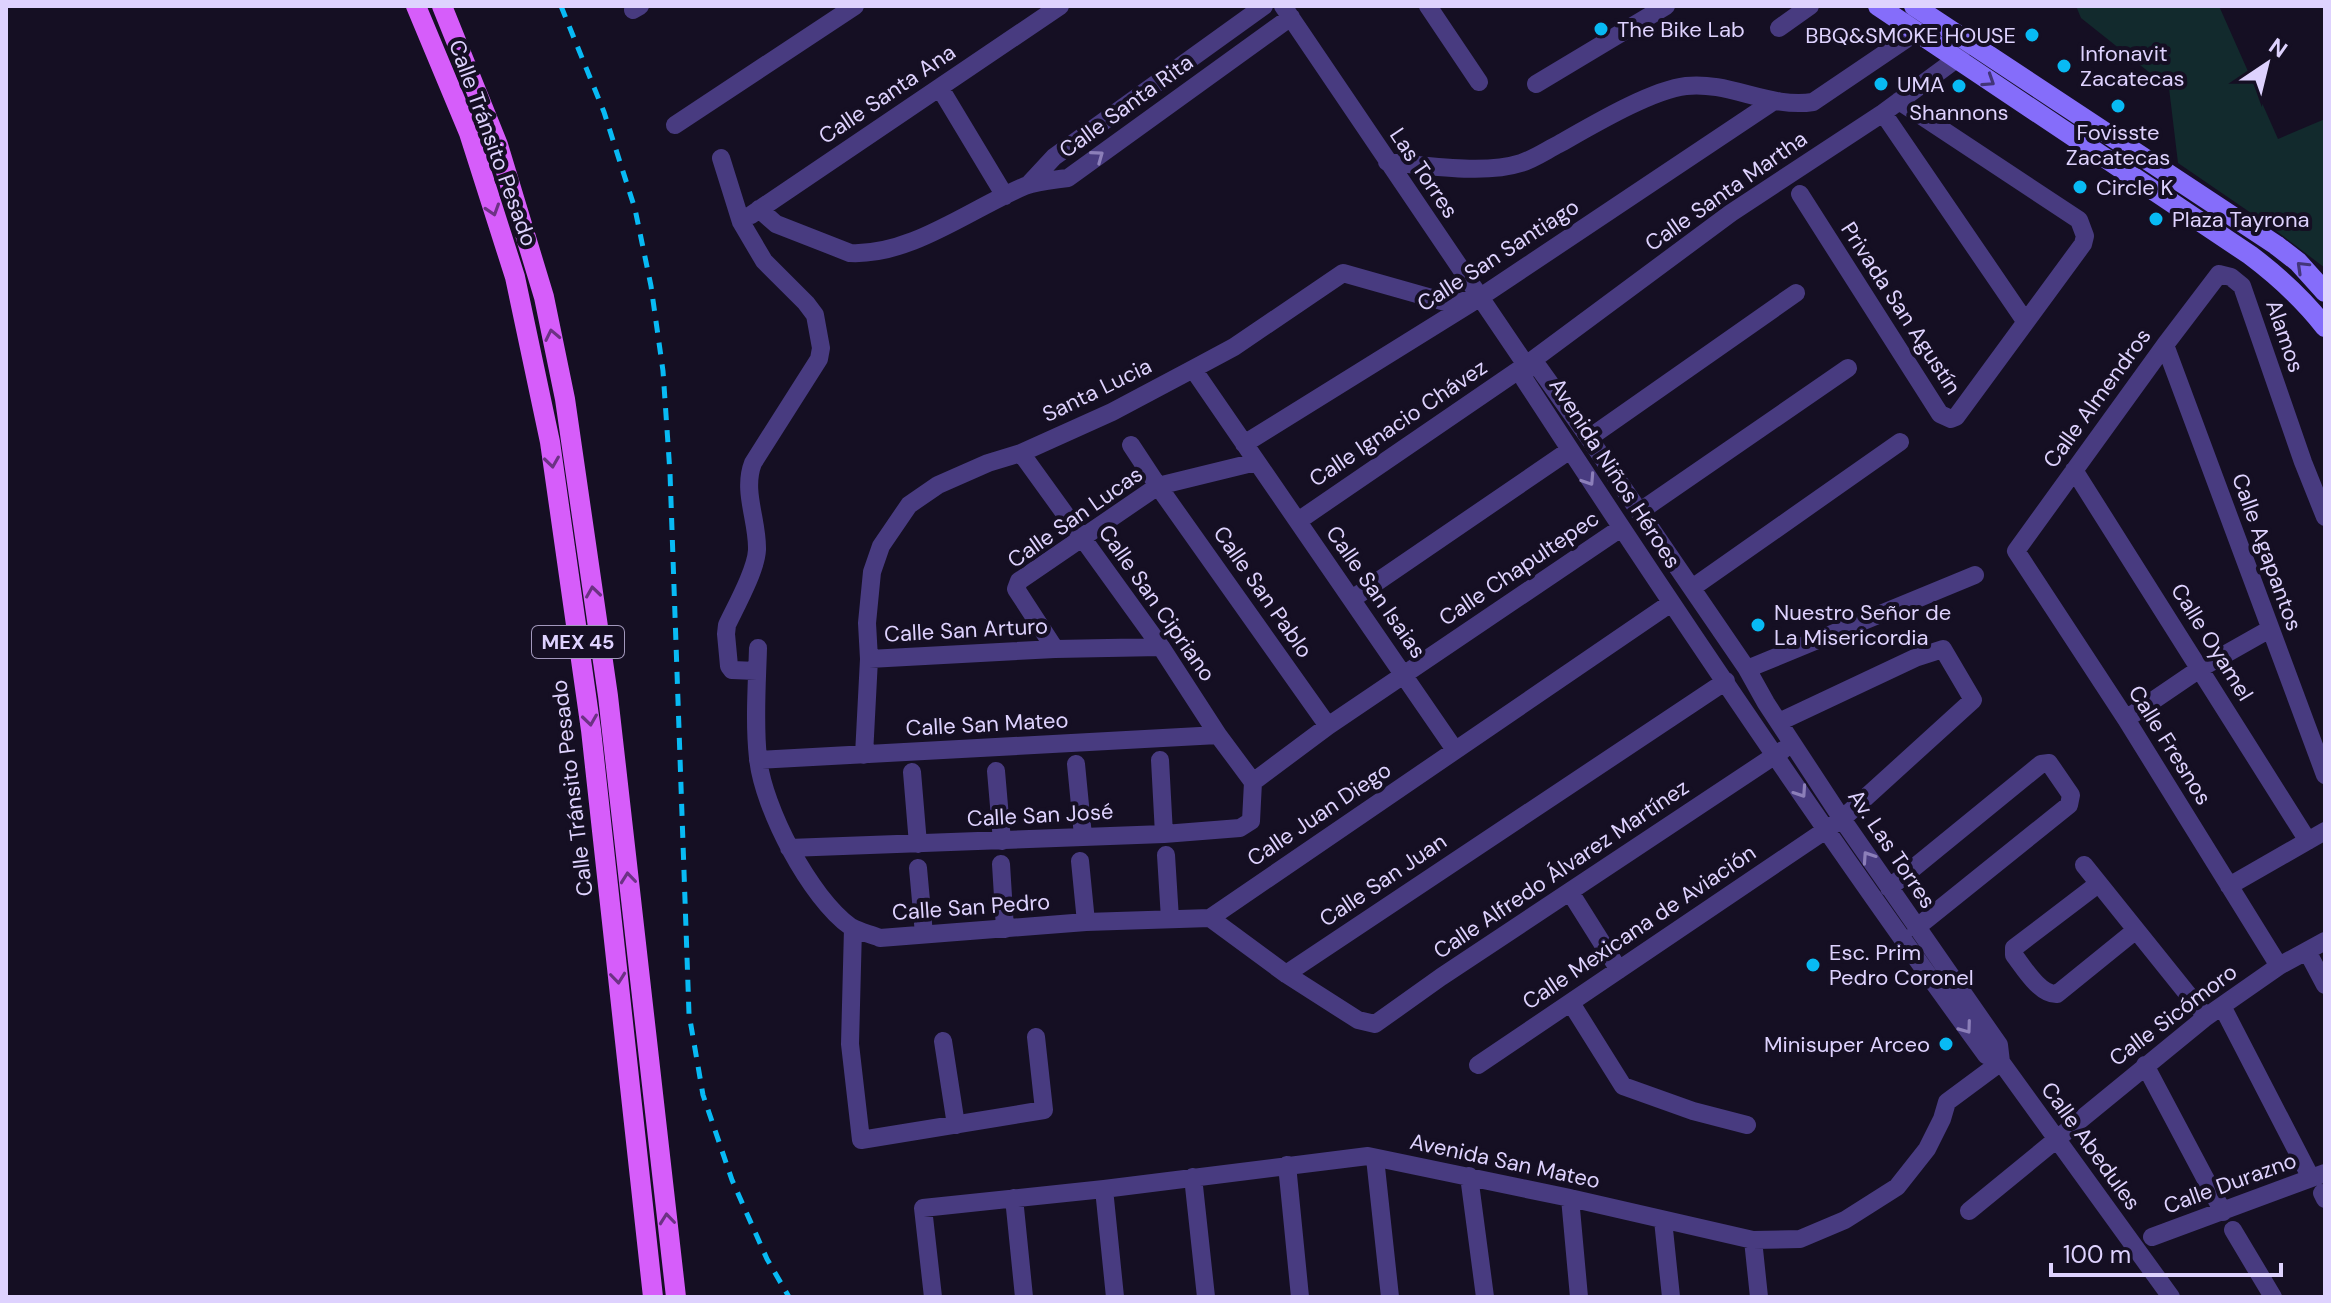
<svg xmlns="http://www.w3.org/2000/svg" width="2331" height="1303" viewBox="0 0 2331 1303" font-family="'DM Sans',sans-serif">
	<style>
		.green { fill: #122a2d }
		.lines { fill: none; stroke-linecap: round; stroke-linejoin: round }
		.minor { stroke: #483b80; stroke-width: 18 }
		.secondary { stroke: #856dfa; stroke-width: 20 }
		.primary { stroke: #d65dfa; stroke-width: 20 }
		.rail { stroke: #08baf4; stroke-width: 5; stroke-dasharray: 12 10; stroke-linecap: butt }
		.oneway { stroke: #423579 }
		.oneway2 { stroke: #8c7fb9 }
		.oneway3 { stroke: #6c3284 }
		.poi-dot { fill: #08baf4; stroke: #150f23; stroke-width: 3 }
		.labels { text-anchor: middle; dominant-baseline: central; stroke-width: 8; stroke-linejoin: round; paint-order: stroke }
		.shield { fill: #150f23; stroke: #a298bc; stroke-width: 2 }
		.shield-label { font-size: 20px; font-weight: bold; fill: #ded2fe }
		.poi-label { font-size: 22px; fill: #ded2fe; stroke: #150f23; text-anchor: start }
		.street-label { font-size: 22px; fill: #ded2fe; stroke: #150f23 }
	</style>
	<rect width="100%" height="100%" fill="#150f23"/>
	<!-- green -->
	<path class="green" d="M2076,6H2219L2278,139L2325,119V268L2270,226L2178,163L2169,88L2081,18Z"/>
	<g class="lines">
		<!-- minor -->
		<path class="minor" d="M1283,6L1526,365
			M1428,6L1479,82
			M633,10L640,6
			M1779,28L1810,6
			M1536,84L1666,6
			M940,88L1005,196
			M1883,113L2025,321
			M675,125L855,6
			M721,158L741,222L764,261L806,303L815,315L821,348L819,359L753,463C742,491 758,521 757,550C756,570 736,606 727,625L726,634L729,666L732,670L757,671
			M1387,162C1426,165 1484,175 1521,163C1534,159 1547,150 1559,144C1591,126 1651,90 1686,86C1729,81 1770,109 1813,102L1915,33
			M1028,185L1054,157L1264,6
			M1800,194L1940,414L1951,419L1956,417L2083,244L2085,236L2079,220L1899,101
			M759,209L776,224L850,253C911,256 970,209 1025,186C1037,181 1054,180 1068,178L1291,17
			M751,215L1060,6
			M2165,345L2325,775
			M1526,365L1524,379C1673,608 1825,834 1986,1055L2001,1062L2171,1297
			M1526,365L1539,368L1589,438L1747,669L1766,703L1842,819L1999,1045L2001,1062
			M1193,369L1455,750
			M1589,438L1796,293
			M1244,444L1479,298L1774,101
			M1131,445L1158,486L1328,726
			M1021,453L1161,647L1218,735L1253,782
			M2074,470L2308,841
			M1639,512L1848,368
			M1298,521L1526,365L1731,213L1883,113L1955,60L1963,48
			M1692,588L1900,442
			M1352,599L1570,450
			M758,648C757,684 754,722 758,758C763,808 810,898 851,927C859,932 871,934 880,938L1086,922L1210,918
			M1055,649L1016,589L1019,581L1158,486L1256,462
			M869,659L1055,649L1161,647
			M1747,669L1975,575
			M2126,719L2201,668L2270,629
			M864,755L869,659L867,623L872,572L881,546L909,505L938,485L988,463L1021,453L1112,412L1193,369L1234,347L1343,273L1449,303L1479,298
			M758,760L1218,735
			M1160,760L1164,834
			M1076,764L1083,836
			M996,771L1002,841
			M912,772L918,844
			M1253,782L1328,726L1621,528
			M789,848L1164,834L1240,828L1251,821L1253,782
			M1166,855L1170,919
			M1080,861L1086,922
			M1001,864L1005,929
			M2084,865L2206,1017
			M918,868L924,934
			M2098,884L2014,948V955C2024,968 2040,995 2057,994L2136,930
			M2229,886L2325,831
			M1889,888L2041,764L2049,763L2071,795L2069,805L1916,928
			M1570,892L1619,970
			M1210,918L1286,974L1358,1020L1375,1024L1441,977L1783,750
			M1210,918L1671,603
			M853,928L850,1044L861,1140L1044,1110L1036,1037
			M2307,951L2325,985
			M2279,966L2126,719L2016,551L2165,345L2219,274L2231,277L2242,286L2303,462L2325,517
			M1286,974L1726,681
			M1571,1003L1623,1086L1693,1111L1747,1125
			M2222,1006L2311,1178
			M943,1041L956,1125
			M1478,1065L1842,819L1973,700L1943,649L1915,658L1779,722
			M2145,1065L2223,1212
			M1375,1158L1390,1297
			M1287,1165L1300,1297
			M1469,1176L1485,1297
			M1193,1177L1206,1297
			M1104,1189L1115,1297
			M2322,1193L2325,1199
			M1014,1198L1024,1297
			M1570,1198L1579,1297
			M1969,1211L2206,1017L2279,966L2325,941
			M1663,1220L1671,1297
			M2233,1230L2273,1297
			M2152,1237L2325,1173
			M1753,1240L1759,1297
			M933,1297L923,1208L1104,1189L1368,1156L1570,1198L1753,1240L1800,1239L1845,1220L1897,1187L1927,1149L1942,1119L1947,1102L2001,1062"/>
		<!-- secondary -->
		<path class="secondary" d="M1878,6L2250,255C2278,276 2303,299 2325,327
			M1914,6L2276,245L2298,262L2325,292"/>
		<!-- primary -->
		<path class="primary" d="M416,6L469,133L515,277L550,442L591,730L653,1297
			M442,6L498,145L544,297L565,399L608,696L676,1297"/>
		<!-- rail -->
		<path class="rail" d="M561,6L604,112L635,209L651,286L663,371L670,473L689,1014L703,1095L732,1180L767,1259L789,1297"/>
	</g>
	<!-- one-way arrows -->
	<defs><path id="oneway-chevron" d="M-2-3.5L2.5 0L-2 3.5" fill="none" stroke-width="1.6" stroke-linecap="round" stroke-linejoin="round" transform="scale(2)"/></defs>
	<g class="oneway">
		<use href="#oneway-chevron" transform="translate(1989 81) rotate(33)"/>
		<use href="#oneway-chevron" transform="translate(2302 267) rotate(-136)"/>
	</g>
	<g class="oneway2">
		<use href="#oneway-chevron" transform="translate(1098 156) rotate(-36)"/>
		<use href="#oneway-chevron" transform="translate(1589 480) rotate(57)"/>
		<use href="#oneway-chevron" transform="translate(1801 792) rotate(56)"/>
		<use href="#oneway-chevron" transform="translate(1868 857) rotate(-124)"/>
		<use href="#oneway-chevron" transform="translate(1966 1028) rotate(54)"/>
	</g>
	<g class="oneway3">
		<use href="#oneway-chevron" transform="translate(493 210) rotate(72)"/>
		<use href="#oneway-chevron" transform="translate(552 335) rotate(-102)"/>
		<use href="#oneway-chevron" transform="translate(552 462) rotate(82)"/>
		<use href="#oneway-chevron" transform="translate(593 592) rotate(-98)"/>
		<use href="#oneway-chevron" transform="translate(590 720) rotate(82)"/>
		<use href="#oneway-chevron" transform="translate(628 878) rotate(-96)"/>
		<use href="#oneway-chevron" transform="translate(618 978) rotate(84)"/>
		<use href="#oneway-chevron" transform="translate(667 1219) rotate(-96)"/>
	</g>
	<!-- markers -->
	<g class="poi-dot">
		<circle cx="1601" cy="29" r="8"/>
		<circle cx="2032" cy="35" r="8"/>
		<circle cx="2064" cy="66" r="8"/>
		<circle cx="1881" cy="84" r="8"/>
		<circle cx="1959" cy="86" r="8"/>
		<circle cx="2118" cy="106" r="8"/>
		<circle cx="2080" cy="187" r="8"/>
		<circle cx="2156" cy="219" r="8"/>
		<circle cx="1758" cy="625" r="8"/>
		<circle cx="1813" cy="965" r="8"/>
		<circle cx="1946" cy="1044" r="8"/>
	</g>
	<g class="labels">
		<!-- shield labels -->
		<rect class="shield" x="532" y="626" width="92" height="32" rx="6"/>
		<g class="shield-label">
			<text x="578" y="642">MEX 45</text>
		</g>
		<!-- poi labels -->
		<g class="poi-label">
			<text x="1617" y="29">The Bike Lab</text>
			<text x="2016" y="35" text-anchor="end">BBQ&amp;SMOKE HOUSE</text>
			<text x="2080" y="53">Infonavit<tspan x="2080" dy="25">Zacatecas</tspan></text>
			<text x="1897" y="84">UMA</text>
			<text x="1959" y="112" text-anchor="middle">Shannons</text>
			<text x="2118" y="132" text-anchor="middle">Fovisste<tspan x="2118" dy="25">Zacatecas</tspan></text>
			<text x="2096" y="187">Circle K</text>
			<text x="2172" y="219">Plaza Tayrona</text>
			<text x="1774" y="612">Nuestro Señor de<tspan x="1774" dy="25">La Misericordia</tspan></text>
			<text x="1829" y="952">Esc. Prim<tspan x="1829" dy="25">Pedro Coronel</tspan></text>
			<text x="1930" y="1044" text-anchor="end">Minisuper Arceo</text>
		</g>
		<!-- street labels -->
		<g class="street-label">
			<text transform="translate(887 94) rotate(-34)">Calle Santa Ana</text>
			<text transform="translate(1126 106) rotate(-36)">Calle Santa Rita</text>
			<text transform="translate(493 143) rotate(70)">Calle Tránsito Pesado</text>
			<text transform="translate(1424 173) rotate(56)">Las Torres</text>
			<text transform="translate(1726 191) rotate(-35)">Calle Santa Martha</text>
			<text transform="translate(1498 255) rotate(-33)">Calle San Santiago</text>
			<text transform="translate(1901 308) rotate(57)">Privada San Agustín</text>
			<text transform="translate(2285 336) rotate(71)">Alamos</text>
			<text transform="translate(1097 390) rotate(-26)">Santa Lucia</text>
			<text transform="translate(2097 398) rotate(-54)">Calle Almendros</text>
			<text transform="translate(1398 423) rotate(-34)">Calle Ignacio Chávez</text>
			<text transform="translate(1615 473) rotate(57)">Avenida Niños Héroes</text>
			<text transform="translate(1075 517) rotate(-35)">Calle San Lucas</text>
			<text transform="translate(2267 552) rotate(70)">Calle Agapantos</text>
			<text transform="translate(1519 568) rotate(-34)">Calle Chapultepec</text>
			<text transform="translate(1263 592) rotate(55)">Calle San Pablo</text>
			<text transform="translate(1376 592) rotate(55)">Calle San Isaias</text>
			<text transform="translate(1157 603) rotate(55)">Calle San Cipriano</text>
			<text transform="translate(966 630) rotate(-3)">Calle San Arturo</text>
			<text transform="translate(2212 642) rotate(58)">Calle Oyamel</text>
			<text transform="translate(987 724) rotate(-3)">Calle San Mateo</text>
			<text transform="translate(2170 745) rotate(58)">Calle Fresnos</text>
			<text transform="translate(572 788) rotate(-97)">Calle Tránsito Pesado</text>
			<text transform="translate(1319 814) rotate(-34)">Calle Juan Diego</text>
			<text transform="translate(1040 815) rotate(-3)">Calle San José</text>
			<text transform="translate(1892 849) rotate(56)">Av. Las Torres</text>
			<text transform="translate(1561 869) rotate(-34)">Calle Alfredo Álvarez Martínez</text>
			<text transform="translate(1383 880) rotate(-34)">Calle San Juan</text>
			<text transform="translate(971 907) rotate(-4)">Calle San Pedro</text>
			<text transform="translate(1639 927) rotate(-34)">Calle Mexicana de Aviación</text>
			<text transform="translate(2173 1015) rotate(-37)">Calle Sicómoro</text>
			<text transform="translate(2091 1146) rotate(54)">Calle Abedules</text>
			<text transform="translate(1505 1161) rotate(12)">Avenida San Mateo</text>
			<text transform="translate(2230 1183) rotate(-20)">Calle Durazno</text>
		</g>
	</g>
	<!-- border -->
	<rect width="2331" height="1303" fill="none" stroke="#ded2fe" stroke-width="16"/>
	<!-- north arrow -->
	<g transform="translate(2267 64) rotate(35)" stroke="#150f23" stroke-width="6" paint-order="stroke">
	<path d="M0-6L14 30L0 20L-14 30Z" fill="#ded2fe"/>
	<text y="-12" font-size="22" font-weight="bold" text-anchor="middle" fill="#ded2fe">N</text>
	</g>
	<!-- scale -->
	<path d="M2051 1263v12h230v-12" fill="none" stroke="#ded2fe" stroke-width="4"/>
	<text x="2063" y="1263" font-size="24" fill="#ded2fe" stroke="#150f23" stroke-width="6" paint-order="stroke">100 m</text>
</svg>
